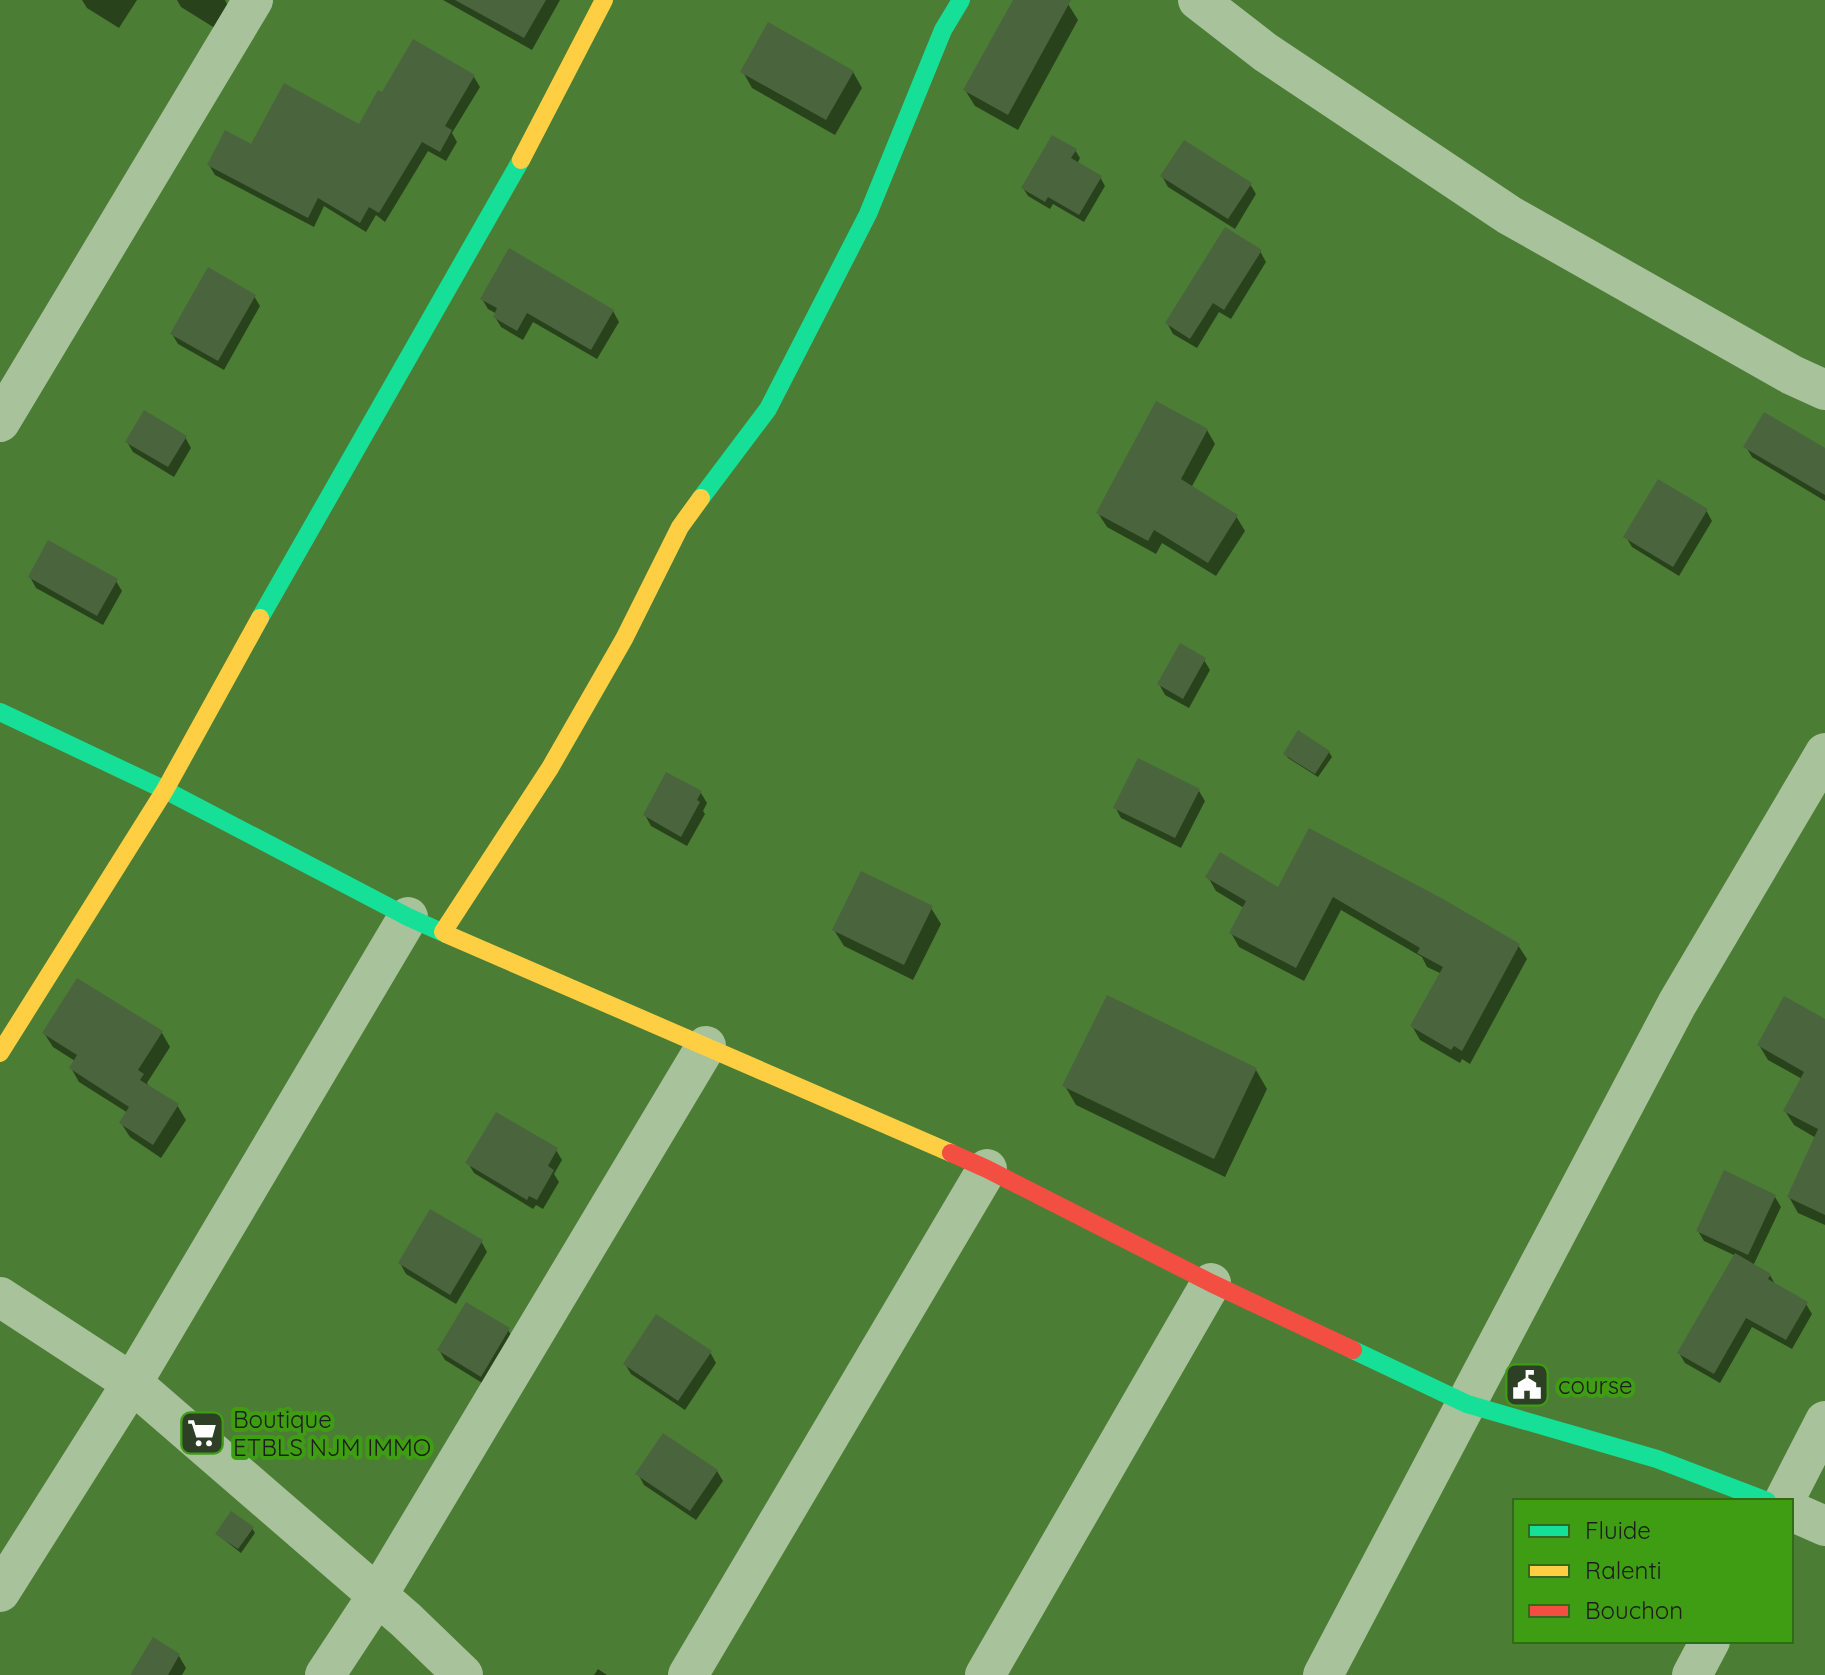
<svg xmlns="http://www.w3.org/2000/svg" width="1825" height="1675" viewBox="0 0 1825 1675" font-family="Quicksand,sans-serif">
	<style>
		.shadow { fill: #0007 }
		.building { fill: #4a643e }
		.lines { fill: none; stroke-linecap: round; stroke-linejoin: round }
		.street { stroke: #a8c29c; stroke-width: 40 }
		.fast { stroke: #16e098; stroke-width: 18 }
		.slow { stroke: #ffcf43; stroke-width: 18 }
		.jam { stroke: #f24e42; stroke-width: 18 }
		.labels { text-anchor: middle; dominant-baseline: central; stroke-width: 8; stroke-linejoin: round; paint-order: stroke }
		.poi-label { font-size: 24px; fill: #1d1d1d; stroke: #3f9d14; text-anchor: start }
	</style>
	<rect width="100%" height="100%" fill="#4b7e34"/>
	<!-- shadow -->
	<path class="shadow" d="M82,0H137L119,28L87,8Z
		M177,0H225L230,10L218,30L181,7Z
		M443,0H560L532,50Z
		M1015,0H1062L1068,4L1078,20L1018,130L975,106L965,90Z
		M743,72H853L862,88L835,135L752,88Z
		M474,77L480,87L452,133L457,142L446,161L428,151L385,222L376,215L366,232L324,206L314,227L215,175L209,165L251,147L360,127L383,95Z
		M1075,150L1080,158L1077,164L1100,177L1105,186L1084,222L1053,204L1050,209L1028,196L1023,188Z
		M1162,176L1250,184L1256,194L1235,229L1168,187Z
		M1260,251L1266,262L1231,319L1219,312L1197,348L1173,334L1167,323Z
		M254,296L260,306L224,370L178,344L172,334Z
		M482,299L613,311L619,322L597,359L533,322L523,340L501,327L495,317L497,314L488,309Z
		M1207,430L1215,444L1191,488L1236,516L1245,531L1216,576L1162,543L1156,554L1107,527L1098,513Z
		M185,437L191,448L174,477L133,452L127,442Z
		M1746,447L1825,450V501L1752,457Z
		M1706,510L1712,521L1679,576L1632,547L1626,537Z
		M30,577L116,581L122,591L103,625L36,588Z
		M1204,660L1210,670L1189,708L1165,695L1159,684Z
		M1329,752L1332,757L1318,777L1288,758L1285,754Z
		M1199,791L1205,801L1181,848L1121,818L1115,807Z
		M701,793L707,803L703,811L705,814L687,846L651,826L645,815Z
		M1310,831L1518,945L1527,959L1470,1064L1462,1059L1460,1063L1420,1040L1412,1026L1442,974L1427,967L1422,957L1341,910L1304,981L1239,947L1231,933L1244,908L1216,891L1208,877L1279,889Z
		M931,908L941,924L913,980L844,946L834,930Z
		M77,981L162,1033L170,1047L147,1083L150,1088L177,1105L186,1120L161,1158L130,1137L121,1123L128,1113L79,1082L71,1068L75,1061L53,1047L44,1033Z
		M1825,1021V1225L1798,1213L1789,1197L1816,1138L1794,1125L1785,1111L1802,1079L1768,1060L1759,1045Z
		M1256,1070L1267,1089L1225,1177L1076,1105L1065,1086Z
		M556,1150L562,1160L554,1174L559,1182L543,1209L536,1205L533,1209L474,1173L468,1163Z
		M1775,1197L1781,1207L1753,1266L1770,1275L1776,1286L1806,1304L1812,1314L1792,1349L1752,1327L1720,1383L1685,1363L1679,1353L1736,1256L1704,1241L1698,1231Z
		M481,1241L487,1252L456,1304L406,1274L400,1263Z
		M508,1330L514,1340L487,1386L445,1360L439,1350Z
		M710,1352L716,1363L685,1410L631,1374L625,1364Z
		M717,1471L723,1481L696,1520L644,1485L638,1474Z
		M252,1528L255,1533L241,1553L218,1535Z
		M179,1656L186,1668L182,1675H132Z
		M598,1669L607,1675H594Z"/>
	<!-- building -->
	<path class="building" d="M455,0H546L524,38Z
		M1013,0H1071L1008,115L963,90Z
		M768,22L854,71L826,120L740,72Z
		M413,39L475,75L445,126L452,130L440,152L422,142L379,213L369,207L360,223L318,198L308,218L207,165L225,130L251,144L284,83L359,124L378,90L382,92Z
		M1052,135L1077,149L1071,158L1102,176L1079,215L1048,197L1045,202L1021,188Z
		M1184,140L1252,183L1228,219L1160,176Z
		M1225,227L1262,250L1224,310L1213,303L1190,339L1165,323Z
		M509,248L614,310L591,350L527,313L517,331L493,317L497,308L480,299Z
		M208,267L256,295L218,361L170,334Z
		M1156,401L1208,429L1181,479L1238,515L1208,563L1154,530L1148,541L1096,513Z
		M144,410L187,436L168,467L125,442Z
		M1764,412L1825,448V495L1743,447Z
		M1658,479L1708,509L1673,567L1623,537Z
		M48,540L118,579L97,616L28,577Z
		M1180,643L1206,658L1183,699L1157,684Z
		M1298,730L1330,751L1315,774L1283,754Z
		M1138,758L1200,789L1175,838L1113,808Z
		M666,772L702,791L697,800L700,802L681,837L643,815Z
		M1309,828L1443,899L1520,944L1462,1051L1454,1046L1451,1050L1410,1026L1443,967L1417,953L1420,948L1333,897L1296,968L1229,933L1246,901L1205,877L1220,852L1278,887Z
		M861,871L933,906L904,965L832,930Z
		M77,978L163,1031L138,1070L144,1074L140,1080L179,1104L153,1145L119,1123L129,1107L69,1068L77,1055L42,1033Z
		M1107,995L1257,1068L1214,1159L1062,1086Z
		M1784,996L1825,1019V1215L1787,1197L1818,1129L1783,1111L1804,1072L1757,1045Z
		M496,1112L558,1148L548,1166L554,1170L537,1200L529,1196L527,1200L465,1163Z
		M1724,1170L1776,1195L1748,1255L1696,1231Z
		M430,1209L483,1240L450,1295L398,1263Z
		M1735,1253L1771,1274L1768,1279L1808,1302L1786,1340L1746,1318L1714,1374L1677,1353Z
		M466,1302L510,1328L481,1377L437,1350Z
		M656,1314L712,1351L678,1401L623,1364Z
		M663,1433L718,1470L690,1511L635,1474Z
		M231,1511L254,1527L238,1549L215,1534Z
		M153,1637L180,1654L168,1675H130Z"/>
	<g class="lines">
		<!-- street -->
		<path class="street" d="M1198,0L1265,52L1509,215L1792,375L1825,390
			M0,422L253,0
			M0,1297L132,1383L406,1620L463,1675
			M1784,1501L1825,1421
			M1791,1511L1825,1526
			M0,1592L132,1383L408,917
			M325,1675L377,1596L706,1046
			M688,1675L987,1169
			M985,1675L1211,1283
			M1323,1675L1677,1004L1825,753
			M1692,1675L1710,1641"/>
		<!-- fast -->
		<path class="fast" d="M701,498L768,409L868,214L943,30L961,0
			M260,618L521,160
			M0,712L165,790L408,917L446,934
			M1353,1350L1467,1404L1657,1459L1767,1501"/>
		<!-- slow -->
		<path class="slow" d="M521,160L604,0
			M443,932L550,768L624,639L680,527L701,498
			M446,934L951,1153
			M0,1053L165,790L260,618"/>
		<!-- jam -->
		<path class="jam" d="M951,1153L987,1169L1211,1283L1353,1350"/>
	</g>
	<!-- icons -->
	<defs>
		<g id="civic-square" transform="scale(2.3)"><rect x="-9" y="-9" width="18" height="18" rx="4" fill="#2d3f25" stroke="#3f9d14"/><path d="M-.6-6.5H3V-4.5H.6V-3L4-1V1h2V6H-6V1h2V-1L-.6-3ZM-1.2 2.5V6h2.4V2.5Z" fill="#fff"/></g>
		<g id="supermarket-square" transform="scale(2.3)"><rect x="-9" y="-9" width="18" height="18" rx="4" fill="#2d3f25" stroke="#3f9d14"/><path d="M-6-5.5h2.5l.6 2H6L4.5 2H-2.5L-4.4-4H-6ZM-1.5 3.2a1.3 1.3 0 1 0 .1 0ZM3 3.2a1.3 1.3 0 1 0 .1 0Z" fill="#fff"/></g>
	</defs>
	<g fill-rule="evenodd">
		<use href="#civic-square" x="1527" y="1385"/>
		<use href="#supermarket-square" x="202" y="1433"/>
	</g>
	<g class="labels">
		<!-- poi labels -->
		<g class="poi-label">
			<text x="1558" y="1385">course</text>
			<text x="233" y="1419">Boutique<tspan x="233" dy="28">ETBLS NJM IMMO</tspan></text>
		</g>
	</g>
	<!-- legend -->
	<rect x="1513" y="1499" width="280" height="144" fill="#3f9d14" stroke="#316a18" stroke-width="2"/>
	<rect x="1529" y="1525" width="40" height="12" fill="#16e098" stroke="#316a18" stroke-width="2"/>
	<text x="1585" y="1539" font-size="24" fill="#1d1d1d">Fluide</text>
	<rect x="1529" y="1565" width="40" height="12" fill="#ffcf43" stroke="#316a18" stroke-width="2"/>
	<text x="1585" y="1579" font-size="24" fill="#1d1d1d">Ralenti</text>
	<rect x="1529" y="1605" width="40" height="12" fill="#f24e42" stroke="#316a18" stroke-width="2"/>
	<text x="1585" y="1619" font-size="24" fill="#1d1d1d">Bouchon</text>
</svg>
